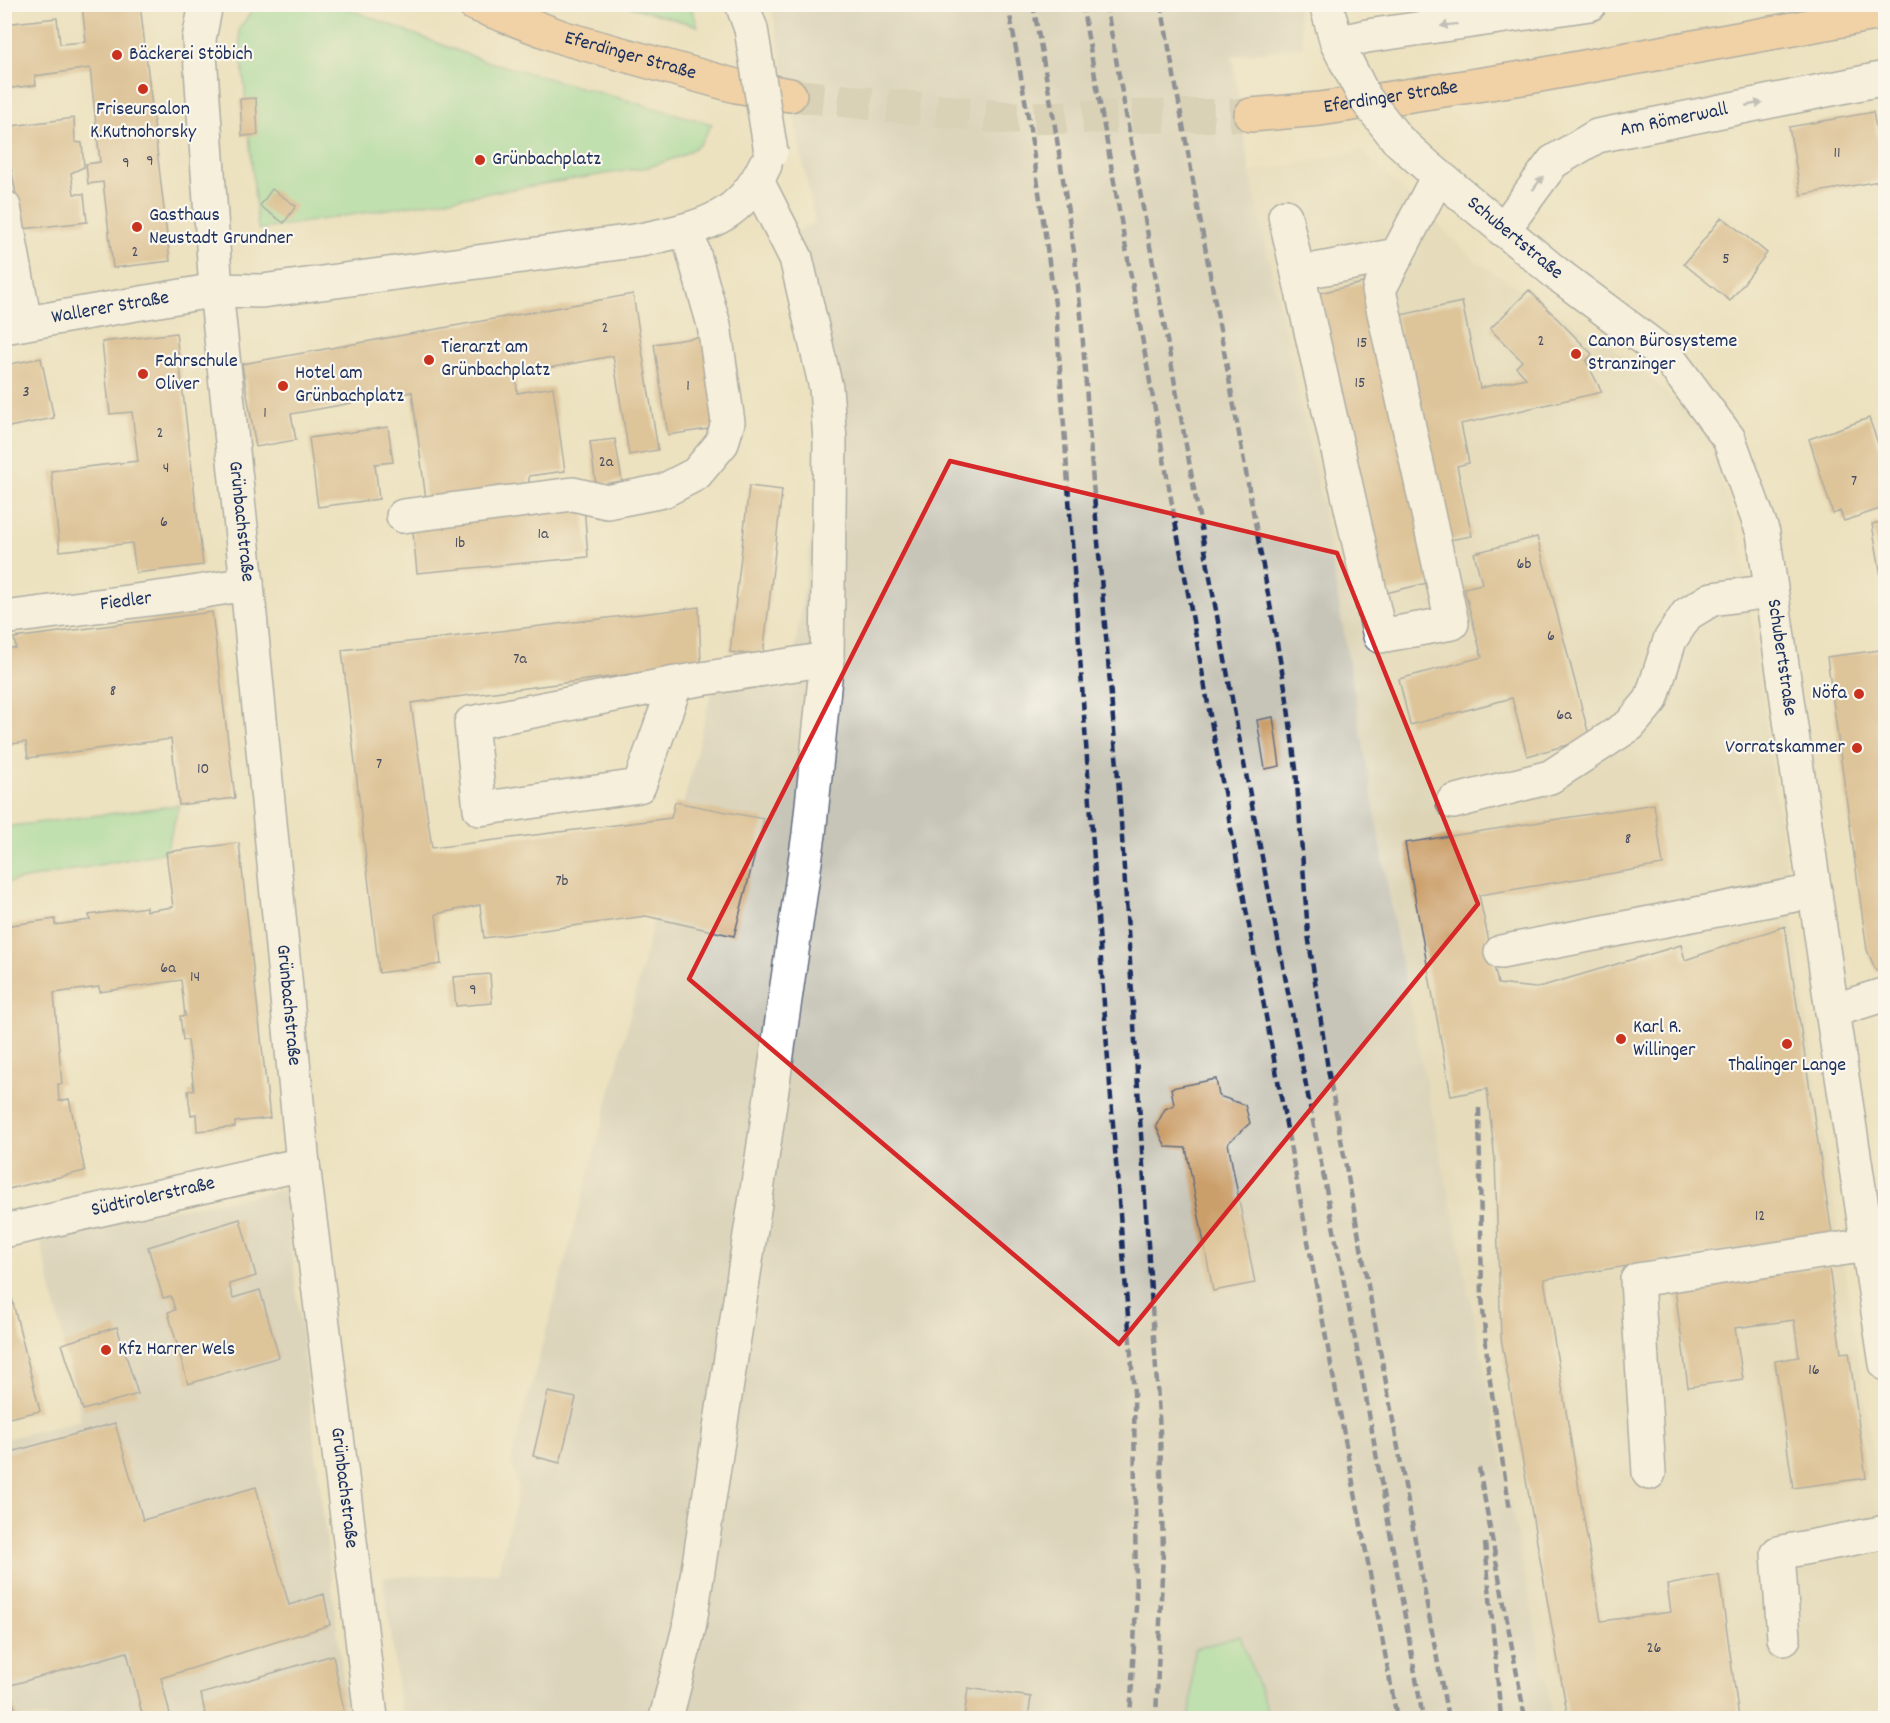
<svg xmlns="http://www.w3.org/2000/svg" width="1890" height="1723" viewBox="0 0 1890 1723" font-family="Dekko,sans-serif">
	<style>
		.built { fill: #ddd4b6 }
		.industrial { fill: #c7c5b8 }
		.green { fill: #8cdd9c; stroke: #54867d; stroke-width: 1.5 }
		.building { fill: #cb9f6a }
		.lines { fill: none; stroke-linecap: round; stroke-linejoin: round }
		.major-tunnel { stroke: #c2beac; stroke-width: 33; stroke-dasharray: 33 16; stroke-linecap: butt }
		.minor-casing { stroke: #646e80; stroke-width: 36 }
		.major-casing { stroke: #646e80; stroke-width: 36 }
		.minor { stroke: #fff; stroke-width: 33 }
		.major { stroke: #f7be87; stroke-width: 33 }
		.rail { stroke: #1b2f5e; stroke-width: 4.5; stroke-dasharray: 9 4.5; stroke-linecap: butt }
		.minor-bridge-casing { stroke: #646e80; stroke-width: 36; stroke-linecap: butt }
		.minor-bridge { stroke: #fff; stroke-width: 33 }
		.oneway { fill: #8d97ae }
		.marked { fill: none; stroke: #d62828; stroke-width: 4.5; stroke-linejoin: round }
		.poi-dot { fill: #c8321e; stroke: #fbf7ec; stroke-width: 2 }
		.labels { text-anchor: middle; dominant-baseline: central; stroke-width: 4.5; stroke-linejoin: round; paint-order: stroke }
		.number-label { font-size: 16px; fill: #474b61 }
		.poi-label { font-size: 20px; fill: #1b2f5e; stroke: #fbf7ec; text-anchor: start }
		.street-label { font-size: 20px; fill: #1b2f5e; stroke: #fbf7ec }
	</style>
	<rect width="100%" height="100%" fill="#fbf7ec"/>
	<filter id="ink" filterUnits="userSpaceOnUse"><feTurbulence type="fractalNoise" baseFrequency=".0167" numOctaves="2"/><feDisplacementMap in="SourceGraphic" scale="12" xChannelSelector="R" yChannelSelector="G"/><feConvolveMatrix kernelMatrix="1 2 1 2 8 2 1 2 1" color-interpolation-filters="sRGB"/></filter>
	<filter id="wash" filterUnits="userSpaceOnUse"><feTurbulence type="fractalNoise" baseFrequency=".008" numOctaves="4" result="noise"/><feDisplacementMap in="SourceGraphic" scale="24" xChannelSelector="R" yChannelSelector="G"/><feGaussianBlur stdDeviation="1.35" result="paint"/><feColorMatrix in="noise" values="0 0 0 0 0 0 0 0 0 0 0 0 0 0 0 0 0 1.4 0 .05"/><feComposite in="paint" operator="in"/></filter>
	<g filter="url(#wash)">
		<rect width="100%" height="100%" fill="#ece2c0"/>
		<!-- built -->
		<path class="built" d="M1362,151L1476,261L1631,360L1707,429L1742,548L1818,1101L1885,1531V1718H1553L1475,1321L1400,956L1321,500L1250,173Z"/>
		<!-- industrial -->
		<path class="industrial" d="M771,5H1297L1303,46L1232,56L1250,173L1321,500L1400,956L1475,1321L1553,1718H1270L1240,1636L1194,1649L1190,1718H402L383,1577L498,1573L519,1489L511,1461L609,1098L712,690L790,683L826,439L783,240L815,222Z
			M284,1190L348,1718H5V1439L81,1420L39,1234Z"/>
		<!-- green -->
		<path class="green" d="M256,5H338L482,60L712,124L699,145L681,156L649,167L258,230L239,29Z
			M624,5H690L698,26Z
			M179,805L166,852L5,883L4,827Z
			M1240,1636L1270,1718H1190L1194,1649Z"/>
		<g id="blocks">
			<!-- building -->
			<path class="building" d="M82,4H140L170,261L113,268L103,182L88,184L86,164L100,162L90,68L35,76L36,85L4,89V24L57,18L60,44L86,42Z
				M256,98L258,135L242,136L240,99Z
				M1873,112L1885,180L1801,195L1789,127Z
				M74,118L75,142L82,143L84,167L71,173L74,194H84L87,222L22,229L4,127Z
				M272,189L296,206L284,223L260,206Z
				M1722,217L1767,253L1730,301L1684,264Z
				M1367,282L1431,582L1386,593L1315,294Z
				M1529,290L1592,354L1586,361L1602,392L1461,424L1469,463L1457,466L1472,536L1444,541L1396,316L1462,302L1480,388L1526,378L1516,367L1522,361L1490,329Z
				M633,294L658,450L629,455L613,356L516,374L517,393L553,387L565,471L529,476V488L426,500L412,392L291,414L296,440L256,447L242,364Z
				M176,333L203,565L136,573L132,543L60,551L51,471L138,461L132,412L110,414L102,342Z
				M707,336L721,427L668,435L654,344Z
				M41,358L54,418L4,428V365Z
				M1869,418L1886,466V496L1880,498L1883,508L1844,521L1840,511L1833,514L1809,439Z
				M388,427L393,462L375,464L379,499L318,507L309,438Z
				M615,439L622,481L596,485L590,442Z
				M749,486L782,490L763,656L730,652Z
				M584,505L588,557L417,573L412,522Z
				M1886,521V593H1884L1872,524Z
				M1537,537L1590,739L1527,756L1512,698L1410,725L1399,679L1482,657L1464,588L1482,584L1474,553Z
				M699,607L701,665L411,703L432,848L671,818L675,802L764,819L734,936L646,916L484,938L480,905L436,914L441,964L379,973L342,650Z
				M212,612L235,798L179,805L171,739L28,758L26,742L4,745V649L16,648L14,638Z
				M1880,650L1883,665H1886V969L1876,971L1867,950L1827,657Z
				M1273,717L1280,766L1265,769L1257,720Z
				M1654,804L1663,865L1479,895L1498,984L1536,988L1681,945L1685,960L1785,926L1832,1234L1544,1279L1601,1621L1671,1612L1667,1585L1719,1575L1739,1718H1568L1501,1338L1495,1160L1487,1089L1451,1096L1405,843Z
				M239,843L270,1118L235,1122V1127L197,1131L196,1114L191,1115L189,1102L188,1091L194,1090L188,1040H183L180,1016H185L181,980L100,992L99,987L54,993L62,1084H58L59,1101L69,1099L85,1171L4,1190V926L55,919V925L90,920L89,915L146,907V911L173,907L166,852Z
				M490,974L492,1003L456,1006L453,977Z
				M1216,1079L1219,1096L1245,1105L1250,1123L1228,1143L1255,1283L1213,1291L1186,1148L1166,1147L1156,1126L1165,1109L1174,1105L1171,1088Z
				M240,1219L256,1276L229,1284L233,1298L260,1290L279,1357L188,1384L168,1312L175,1310L171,1296L163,1298L148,1247Z
				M1829,1267L1841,1353L1849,1352L1866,1478L1793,1488L1775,1361L1799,1357L1794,1320L1735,1328L1743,1379L1688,1387L1675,1289Z
				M6,1275L40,1411L4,1419V1276Z
				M117,1327L138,1394L83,1410L62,1344Z
				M548,1392L576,1398L560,1463L533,1456Z
				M115,1423L143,1520L256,1487L289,1605L324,1594L330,1625L161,1678L171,1718H143L127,1652L4,1687V1454Z
				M333,1655L344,1711L320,1718H206L201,1694Z
				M968,1688L1031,1697L1028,1718H964Z
				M14,1704L18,1718H4V1706Z"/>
		</g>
	</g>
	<g filter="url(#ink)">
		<use href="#blocks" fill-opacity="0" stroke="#646e80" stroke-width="1.5"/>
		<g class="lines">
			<!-- major-tunnel -->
			<path class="major-tunnel" d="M790,95L1009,118L1251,115"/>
			<!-- minor casing -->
			<g class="minor-casing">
				<g id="minor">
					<path id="s1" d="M206,4L199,39L216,290L247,584L303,1164L361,1629L371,1718"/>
					<path d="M742,4L751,29"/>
					<path d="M1326,4L1337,43L1346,61"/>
					<path d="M1337,43L1367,36L1590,4"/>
					<path id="s2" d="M1397,139L1428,167L1556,273L1668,357L1729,439L1763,533L1832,1011L1886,1364"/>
					<path d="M4,207L25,323"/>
					<path d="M1285,216L1380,636L1452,623L1379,290L1438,176"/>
					<path id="s3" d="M1503,230L1553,162L1597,136L1886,78"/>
					<path d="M1298,273L1397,255"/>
					<path id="s4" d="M4,327L216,290L262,291L641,240C698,227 738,223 765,165"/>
					<path d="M403,516L573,494L607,502L663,491L696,474L722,443L728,422L714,325L687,230"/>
					<path id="s5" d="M4,618L173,596L247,584"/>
					<path d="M676,683L639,786L480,809L471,723L676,683L827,659"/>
					<path d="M1453,802L1550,777L1630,725L1651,700L1670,640L1687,614L1712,599L1771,591"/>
					<path d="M1501,952L1815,891"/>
					<path d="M1832,1011L1886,994"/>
					<path id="s6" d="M4,1231L303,1164"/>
					<path d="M1649,1473L1637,1280L1867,1245"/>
					<path d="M1784,1638L1778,1553L1886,1532"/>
					<path d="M666,1718L689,1628L762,1158L809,834L827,659L830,440L826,388L796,258L757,181"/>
				</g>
			</g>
			<!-- major casing -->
			<g class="major-casing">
				<g id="major">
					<path id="s7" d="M474,4L564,38L736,86L790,95"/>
					<path id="s8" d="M1251,115L1320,109L1529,77L1886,12"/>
				</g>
			</g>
			<!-- minor -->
			<use href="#minor" class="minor"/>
			<!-- major -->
			<use href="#major" class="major"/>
			<!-- rail -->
			<path class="rail" d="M1008,4L1029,122L1056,311L1107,1047L1134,1393L1136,1606L1130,1718
				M1033,4L1054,120L1075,258L1081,315L1093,483L1119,790L1160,1432L1163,1551L1156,1718
				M1082,4L1217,754L1397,1718
				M1106,4L1241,748L1364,1386L1423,1718
				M1161,4L1286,693L1296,769L1308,934L1328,1069L1448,1718
				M1479,1108L1482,1297L1488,1368L1510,1510
				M1479,1468L1525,1718
				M1485,1543L1501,1718"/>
			<!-- minor-bridge casing -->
			<g class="minor-bridge-casing">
				<path id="minor-bridge" d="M751,29L771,152
					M1346,61L1365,98L1397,139"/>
			</g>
			<!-- minor-bridge -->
			<use href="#minor-bridge" class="minor-bridge"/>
		</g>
		<!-- one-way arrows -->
		<defs><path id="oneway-solid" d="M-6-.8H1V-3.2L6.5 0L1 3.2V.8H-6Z" transform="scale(1.5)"/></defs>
		<g class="oneway">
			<use href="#oneway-solid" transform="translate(1449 25) rotate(173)"/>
			<use href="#oneway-solid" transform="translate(1754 104) rotate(-11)"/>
			<use href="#oneway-solid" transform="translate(1538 183) rotate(-53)"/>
		</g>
	</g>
	<!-- marked area -->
	<path d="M0 0H1890V1723H0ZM950,461L1337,553L1478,904L1119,1344L689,979Z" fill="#ece2c0" fill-opacity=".55" fill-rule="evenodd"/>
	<path class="marked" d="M950,461L1337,553L1478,904L1119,1344L689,979Z"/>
	<!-- markers -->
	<g class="poi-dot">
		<circle cx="117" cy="55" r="6"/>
		<circle cx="143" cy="89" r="6"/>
		<circle cx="480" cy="160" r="6"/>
		<circle cx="137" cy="227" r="6"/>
		<circle cx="1576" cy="354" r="6"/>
		<circle cx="429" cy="360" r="6"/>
		<circle cx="143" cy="374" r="6"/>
		<circle cx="283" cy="386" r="6"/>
		<circle cx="1859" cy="694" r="6"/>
		<circle cx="1857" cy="748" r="6"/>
		<circle cx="1621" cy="1039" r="6"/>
		<circle cx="1787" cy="1044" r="6"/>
		<circle cx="106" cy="1350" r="6"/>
	</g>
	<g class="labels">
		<!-- number labels -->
		<g class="number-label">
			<text x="1837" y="153">11</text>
			<text x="150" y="161">9</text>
			<text x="126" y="163">9</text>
			<text x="135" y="252">2</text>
			<text x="1726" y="259">5</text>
			<text x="605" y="328">2</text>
			<text x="1541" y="341">2</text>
			<text x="1362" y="343">15</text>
			<text x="1360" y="383">15</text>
			<text x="688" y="386">1</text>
			<text x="26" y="392">3</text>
			<text x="265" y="413">1</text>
			<text x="160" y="433">2</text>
			<text x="606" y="462">2a</text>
			<text x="166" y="468">4</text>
			<text x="1854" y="481">7</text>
			<text x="164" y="522">6</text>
			<text x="543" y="534">1a</text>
			<text x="460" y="543">1b</text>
			<text x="1524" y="564">6b</text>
			<text x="1551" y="636">6</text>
			<text x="520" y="659">7a</text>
			<text x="113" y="691">8</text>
			<text x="1564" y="715">6a</text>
			<text x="379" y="764">7</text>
			<text x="203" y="769">10</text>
			<text x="1628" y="839">8</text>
			<text x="562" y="881">7b</text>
			<text x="168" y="968">6a</text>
			<text x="195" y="977">14</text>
			<text x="473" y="990">9</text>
			<text x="1760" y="1216">12</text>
			<text x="1814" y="1370">16</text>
			<text x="1654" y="1648">26</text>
		</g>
		<!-- poi labels -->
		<g class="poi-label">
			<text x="129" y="55">Bäckerei Stöbich</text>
			<text x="143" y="110" text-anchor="middle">Friseursalon<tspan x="143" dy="23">K.Kutnohorsky</tspan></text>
			<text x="492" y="160">Grünbachplatz</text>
			<text x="149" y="216">Gasthaus<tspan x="149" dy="23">Neustadt Grundner</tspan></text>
			<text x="1588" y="342">Canon Bürosysteme<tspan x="1588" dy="23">Stranzinger</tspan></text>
			<text x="441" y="348">Tierarzt am<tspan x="441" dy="23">Grünbachplatz</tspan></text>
			<text x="155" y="362">Fahrschule<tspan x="155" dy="23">Oliver</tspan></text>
			<text x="295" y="374">Hotel am<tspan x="295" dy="23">Grünbachplatz</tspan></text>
			<text x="1847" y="694" text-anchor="end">Nöfa</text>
			<text x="1845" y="748" text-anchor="end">Vorratskammer</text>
			<text x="1633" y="1028">Karl R.<tspan x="1633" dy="23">Willinger</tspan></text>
			<text x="1787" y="1066" text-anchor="middle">Thalinger Lange</text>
			<text x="118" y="1350">Kfz Harrer Wels</text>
		</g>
		<!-- street labels -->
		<g class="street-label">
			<text stroke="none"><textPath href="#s7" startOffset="165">Eferdinger Straße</textPath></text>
			<text stroke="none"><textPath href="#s8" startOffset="141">Eferdinger Straße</textPath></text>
			<text stroke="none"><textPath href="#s3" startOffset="214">Am Römerwall</textPath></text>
			<text stroke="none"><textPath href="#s2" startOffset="154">Schubertstraße</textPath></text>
			<text stroke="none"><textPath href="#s4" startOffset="108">Wallerer Straße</textPath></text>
			<text stroke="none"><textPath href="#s1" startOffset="520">Grünbachstraße</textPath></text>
			<text stroke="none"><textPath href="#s5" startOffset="123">Fiedler</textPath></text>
			<text stroke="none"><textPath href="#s2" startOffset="676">Schubertstraße</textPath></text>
			<text stroke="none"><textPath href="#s1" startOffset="1006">Grünbachstraße</textPath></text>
			<text stroke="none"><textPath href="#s6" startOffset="153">Südtirolerstraße</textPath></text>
			<text stroke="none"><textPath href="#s1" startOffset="1492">Grünbachstraße</textPath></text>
		</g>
	</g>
	<!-- margin -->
	<rect width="1890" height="1723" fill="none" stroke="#fbf7ec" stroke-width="24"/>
</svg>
